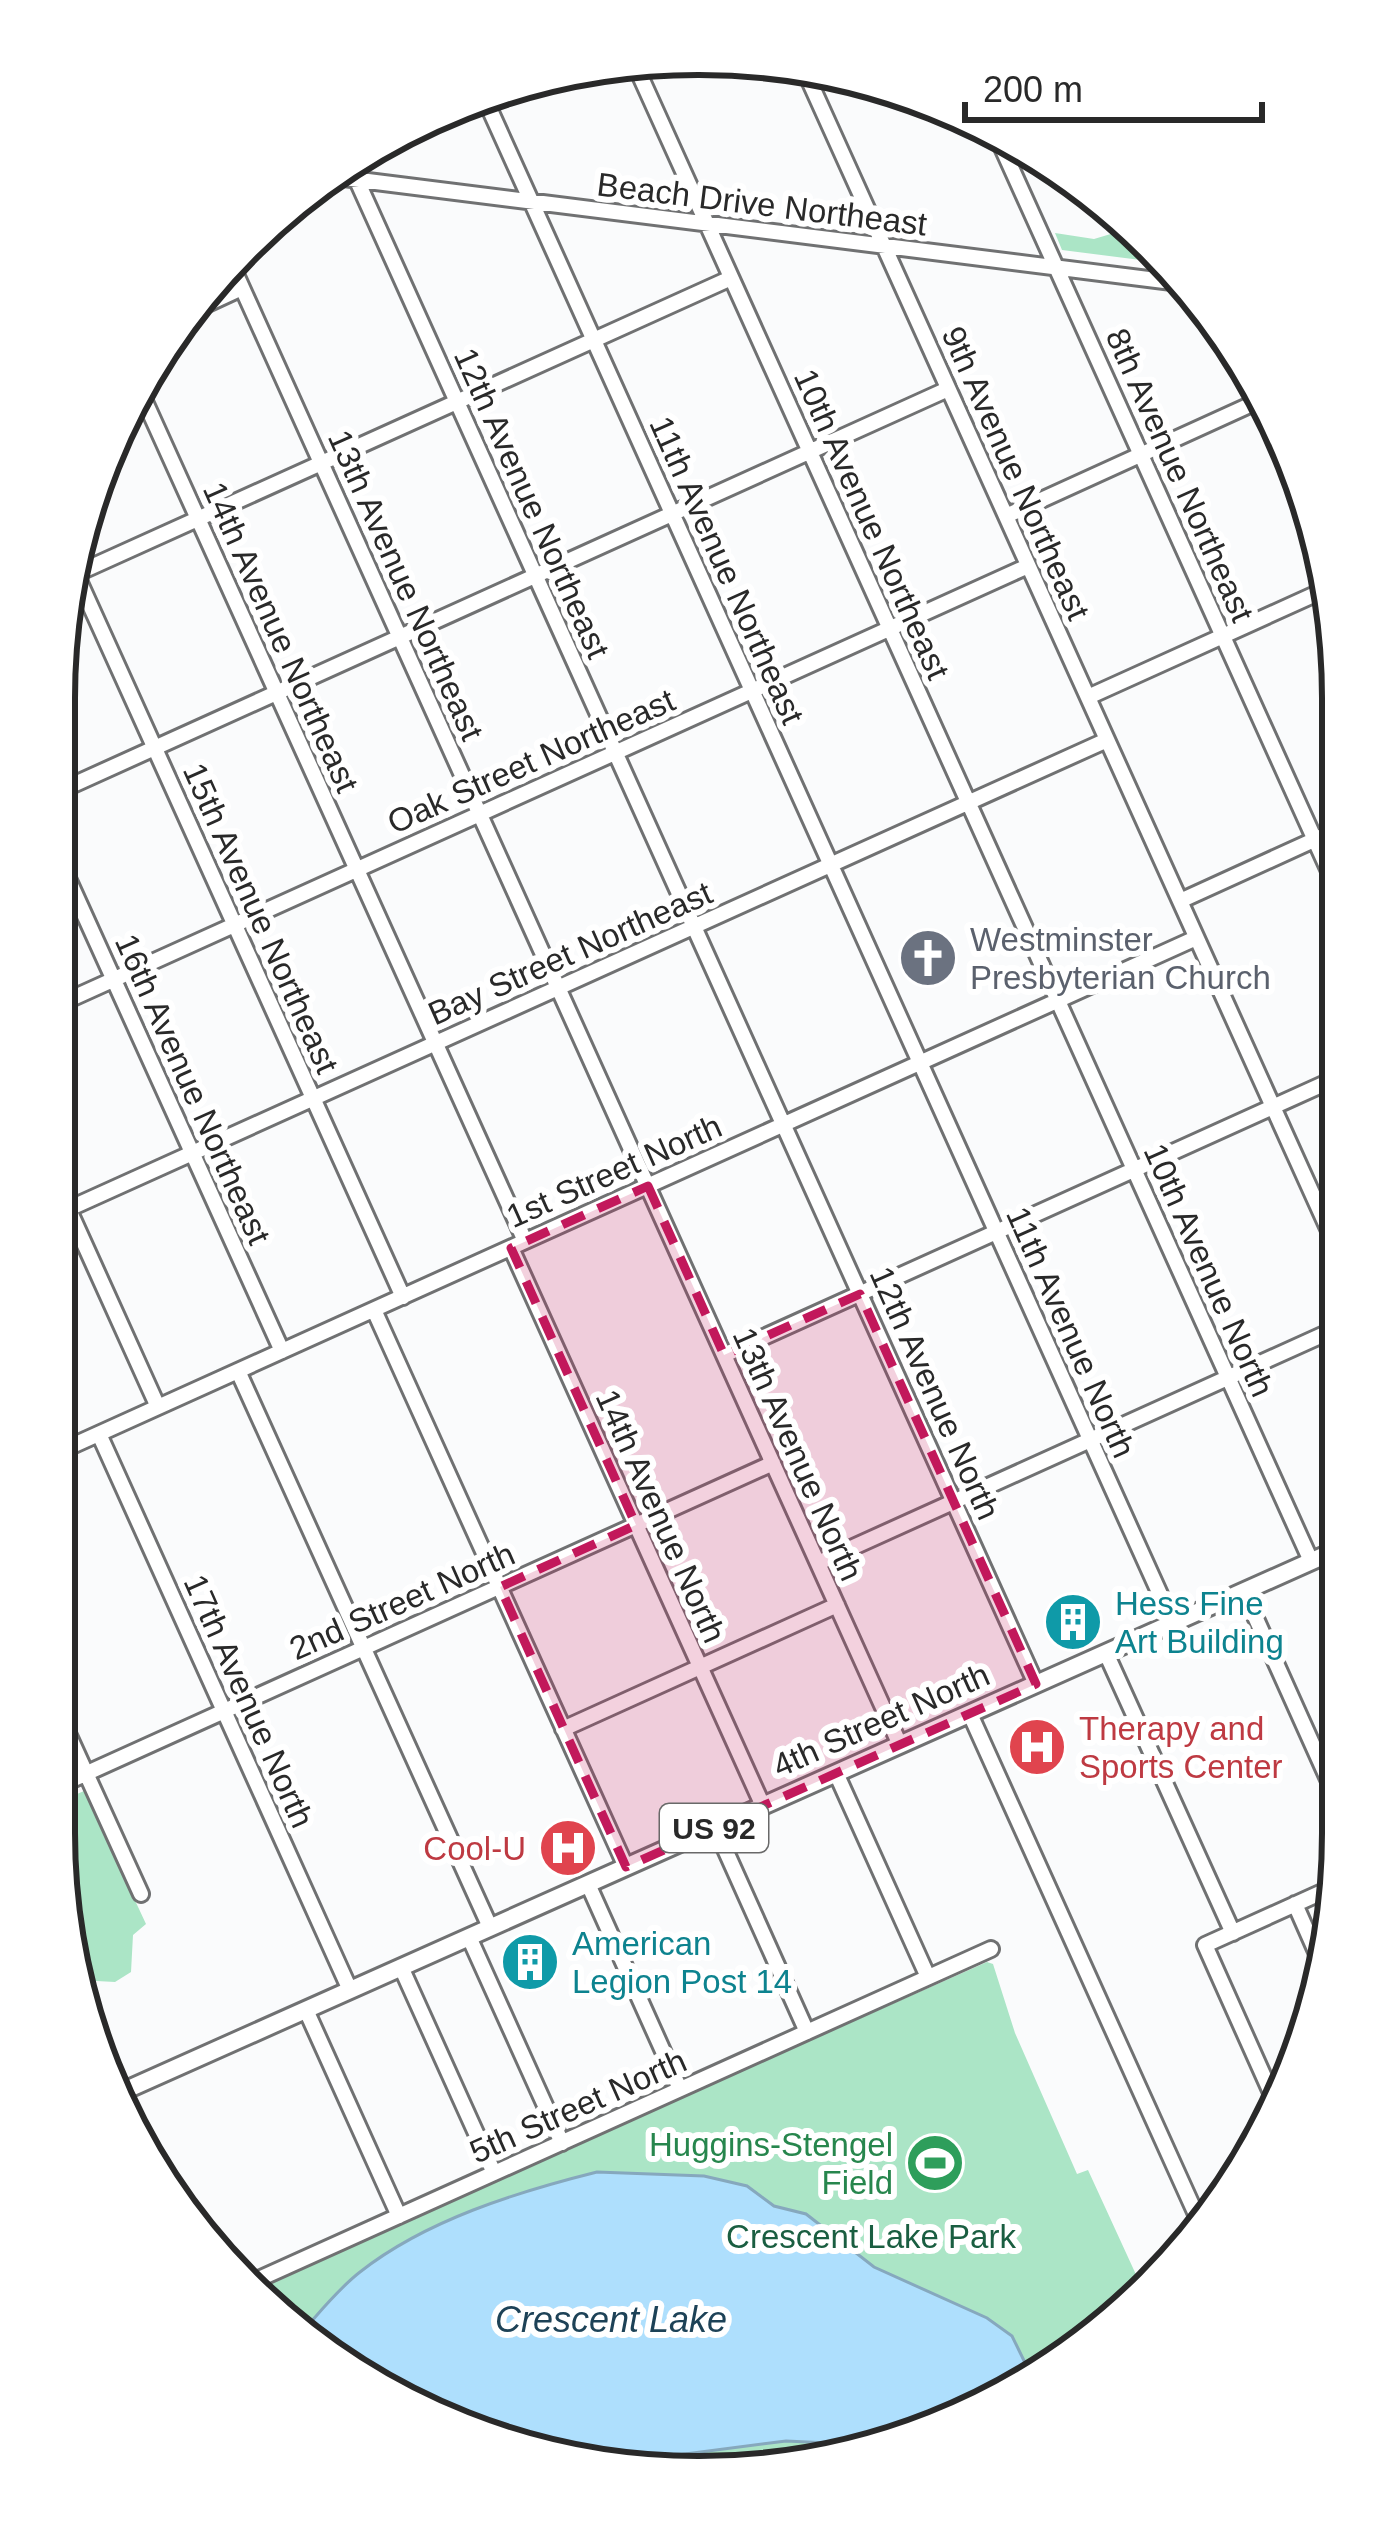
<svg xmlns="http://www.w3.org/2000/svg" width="1397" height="2531" viewBox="0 0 1397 2531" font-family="Helvetica,sans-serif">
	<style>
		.green { fill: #abe5c6 }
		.water { fill: #aedffd; stroke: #86a8bd; stroke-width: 3 }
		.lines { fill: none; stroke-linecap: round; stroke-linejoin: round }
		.minor-casing { stroke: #707172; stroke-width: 20 }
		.major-casing { stroke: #707172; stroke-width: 22 }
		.minor { stroke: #fff; stroke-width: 14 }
		.major { stroke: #fff; stroke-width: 16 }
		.marked { fill: #c2185b; fill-opacity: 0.2; stroke: #c2185b; stroke-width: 9; stroke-dasharray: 24 15; stroke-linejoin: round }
		.labels { text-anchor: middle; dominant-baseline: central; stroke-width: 12; stroke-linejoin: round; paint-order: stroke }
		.shield { fill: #fff; stroke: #696969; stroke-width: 3 }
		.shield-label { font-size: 30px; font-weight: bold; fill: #292929 }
		.street-label { font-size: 33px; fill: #292929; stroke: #fff }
		.worship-label { font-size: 33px; fill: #5b616d; stroke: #fff; text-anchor: start }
		.culture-label { font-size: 33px; fill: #0d838f; stroke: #fff; text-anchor: start }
		.health-label { font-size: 33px; fill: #be3a42; stroke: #fff; text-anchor: start }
		.leisure-label { font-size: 33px; fill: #27864d; stroke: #fff; text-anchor: end }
		.park-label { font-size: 33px; fill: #1a5e41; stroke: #fff }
		.water-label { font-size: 36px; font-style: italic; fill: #1d4257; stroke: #fff }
		.rim { fill: none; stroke: #292929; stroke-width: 6 }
	</style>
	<rect width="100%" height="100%" fill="#fafbfc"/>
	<!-- green -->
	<path class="green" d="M1134,227L1172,264L1062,250L1055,233L1094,239Z
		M84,1791L146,1924L133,1935L131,1972L115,1982L78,1980L54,1804Z
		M987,1962L993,1964L1015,2033L1077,2174L1088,2170L1144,2292L1124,2317L946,2428L838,2453L787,2450L695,2471L532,2455L341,2369L253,2287Z"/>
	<!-- water -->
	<path class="water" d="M597,2172L704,2176L747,2186L774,2206L806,2214L874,2267L987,2318L1012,2336L1031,2375L946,2428L872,2445L786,2441L616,2463L532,2455L341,2369L302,2332C320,2312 338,2289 360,2272C426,2220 517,2192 597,2172Z"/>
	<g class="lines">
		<!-- minor casing -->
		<g class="minor-casing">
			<path id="minor" d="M803,67L1340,1255
				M637,69L1311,1561
				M485,99L1173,1623
				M995,132L1338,891
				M350,165L1036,1684
				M328,176L1188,284
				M234,270L900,1745
				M201,307L242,288
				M137,384L525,1241
				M1006,516L1263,399
				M71,563L403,1297
				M69,577L731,278
				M1088,697L1331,587
				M55,793L948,389
				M55,850L282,1351
				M1180,901L1338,829
				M55,1006L1028,566
				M55,1179L158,1407
				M55,1215L1107,740
				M511,1248L763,1806
				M374,1310L626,1867
				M724,1355L1339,1077
				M238,1371L490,1927
				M99,1434L350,1990
				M54,1454L1196,938
				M818,1563L1340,1327
				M1244,1592L1341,1808
				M1106,1653L1233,1933
				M54,1703L141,1894
				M970,1714L1200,2223
				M563,1729L837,1605
				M836,1773L928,1977
				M54,1788L773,1463
				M715,1827L807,2032
				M588,1884L680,2089
				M1295,1904L1325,1972
				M469,1937L562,2143
				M401,1967L494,2173
				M306,2010L399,2216
				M1277,2106L1205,1945L1340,1884
				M250,2283L991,1949
				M710,2473L804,2461"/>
		</g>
		<!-- major casing -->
		<g class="major-casing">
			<path id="major" d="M117,2094L1341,1548"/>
		</g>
		<!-- minor -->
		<use href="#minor" class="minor"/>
		<!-- major -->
		<use href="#major" class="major"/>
	</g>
	<!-- marked area -->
	<path class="marked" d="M648,1186L724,1355L860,1294L1036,1684L626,1867L500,1587L636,1525L511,1248Z"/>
	<!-- icons -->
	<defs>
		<g id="church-disc" transform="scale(3)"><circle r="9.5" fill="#6b7280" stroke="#fff"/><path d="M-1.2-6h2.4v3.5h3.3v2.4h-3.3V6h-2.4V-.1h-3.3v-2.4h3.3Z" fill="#fff"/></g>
		<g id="building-disc" transform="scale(3)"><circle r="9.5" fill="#0f9aa8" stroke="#fff"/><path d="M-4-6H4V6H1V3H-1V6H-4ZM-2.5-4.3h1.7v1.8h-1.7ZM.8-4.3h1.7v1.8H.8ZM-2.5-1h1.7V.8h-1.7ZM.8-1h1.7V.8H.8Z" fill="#fff"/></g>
		<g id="hospital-disc" transform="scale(3)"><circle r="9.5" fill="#e0444e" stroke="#fff"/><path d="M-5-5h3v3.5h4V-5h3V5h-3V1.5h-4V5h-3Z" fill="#fff"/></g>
		<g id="stadium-disc" transform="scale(3)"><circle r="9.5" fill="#2e9e5b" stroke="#fff"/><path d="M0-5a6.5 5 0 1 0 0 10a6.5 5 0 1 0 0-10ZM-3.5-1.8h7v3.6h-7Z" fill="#fff"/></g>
	</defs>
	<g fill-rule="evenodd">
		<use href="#church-disc" x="928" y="958"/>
		<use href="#building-disc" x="1073" y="1622"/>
		<use href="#hospital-disc" x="1037" y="1747"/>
		<use href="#hospital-disc" x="568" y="1848"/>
		<use href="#building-disc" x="530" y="1962"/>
		<use href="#stadium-disc" x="935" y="2163"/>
	</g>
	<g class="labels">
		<!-- shield labels -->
		<rect class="shield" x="660" y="1804" width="108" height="48" rx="9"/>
		<g class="shield-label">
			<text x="714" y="1828">US 92</text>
		</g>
		<!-- street labels -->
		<g class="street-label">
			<text transform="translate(762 204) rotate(7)">Beach Drive Northeast</text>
			<text transform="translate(1016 473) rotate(66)">9th Avenue Northeast</text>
			<text transform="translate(1180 475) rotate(66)">8th Avenue Northeast</text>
			<text transform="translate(532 503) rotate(66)">12th Avenue Northeast</text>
			<text transform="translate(872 524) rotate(66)">10th Avenue Northeast</text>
			<text transform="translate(727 570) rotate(66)">11th Avenue Northeast</text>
			<text transform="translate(406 585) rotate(66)">13th Avenue Northeast</text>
			<text transform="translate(281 637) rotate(66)">14th Avenue Northeast</text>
			<text transform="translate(531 761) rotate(-24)">Oak Street Northeast</text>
			<text transform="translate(261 918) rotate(66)">15th Avenue Northeast</text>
			<text transform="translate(570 953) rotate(-24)">Bay Street Northeast</text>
			<text transform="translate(193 1089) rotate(66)">16th Avenue Northeast</text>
			<text transform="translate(614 1171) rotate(-24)">1st Street North</text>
			<text transform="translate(1209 1270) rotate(66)">10th Avenue North</text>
			<text transform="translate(1071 1332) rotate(66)">11th Avenue North</text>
			<text transform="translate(935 1393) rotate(66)">12th Avenue North</text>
			<text transform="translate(798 1454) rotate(66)">13th Avenue North</text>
			<text transform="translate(661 1516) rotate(66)">14th Avenue North</text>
			<text transform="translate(402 1601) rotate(-24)">2nd Street North</text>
			<text transform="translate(249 1701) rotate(66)">17th Avenue North</text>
			<text transform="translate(881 1720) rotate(-24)">4th Street North</text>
			<text transform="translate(578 2106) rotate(-24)">5th Street North</text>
		</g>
		<!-- worship labels -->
		<g class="worship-label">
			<text x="970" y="939">Westminster<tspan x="970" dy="38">Presbyterian Church</tspan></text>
		</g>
		<!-- culture labels -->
		<g class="culture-label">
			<text x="1115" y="1603">Hess Fine<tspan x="1115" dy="38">Art Building</tspan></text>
			<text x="572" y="1943">American<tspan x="572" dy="38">Legion Post 14</tspan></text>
		</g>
		<!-- health labels -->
		<g class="health-label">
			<text x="1079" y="1728">Therapy and<tspan x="1079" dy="38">Sports Center</tspan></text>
			<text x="526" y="1848" text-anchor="end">Cool-U</text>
		</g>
		<!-- leisure labels -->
		<g class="leisure-label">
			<text x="893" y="2144">Huggins-Stengel<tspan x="893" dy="38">Field</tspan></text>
		</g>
		<!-- park labels -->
		<g class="park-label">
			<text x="871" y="2236">Crescent Lake Park</text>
		</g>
		<!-- water labels -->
		<g class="water-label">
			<text x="611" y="2319">Crescent Lake</text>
		</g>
	</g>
	<!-- crop -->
	<path d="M0 0H1397V2531H0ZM698 75H699A623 623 0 0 1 1322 698V1833A623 623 0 0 1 699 2456H698A623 623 0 0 1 75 1833V698A623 623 0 0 1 698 75Z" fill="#fff" fill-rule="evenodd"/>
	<path class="rim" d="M698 75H699A623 623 0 0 1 1322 698V1833A623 623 0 0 1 699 2456H698A623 623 0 0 1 75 1833V698A623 623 0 0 1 698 75Z"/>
	<!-- scale -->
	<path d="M965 102v18h297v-18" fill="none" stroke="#292929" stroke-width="6"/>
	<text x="983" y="102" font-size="36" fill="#292929" stroke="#ffffff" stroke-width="9" paint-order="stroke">200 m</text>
</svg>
